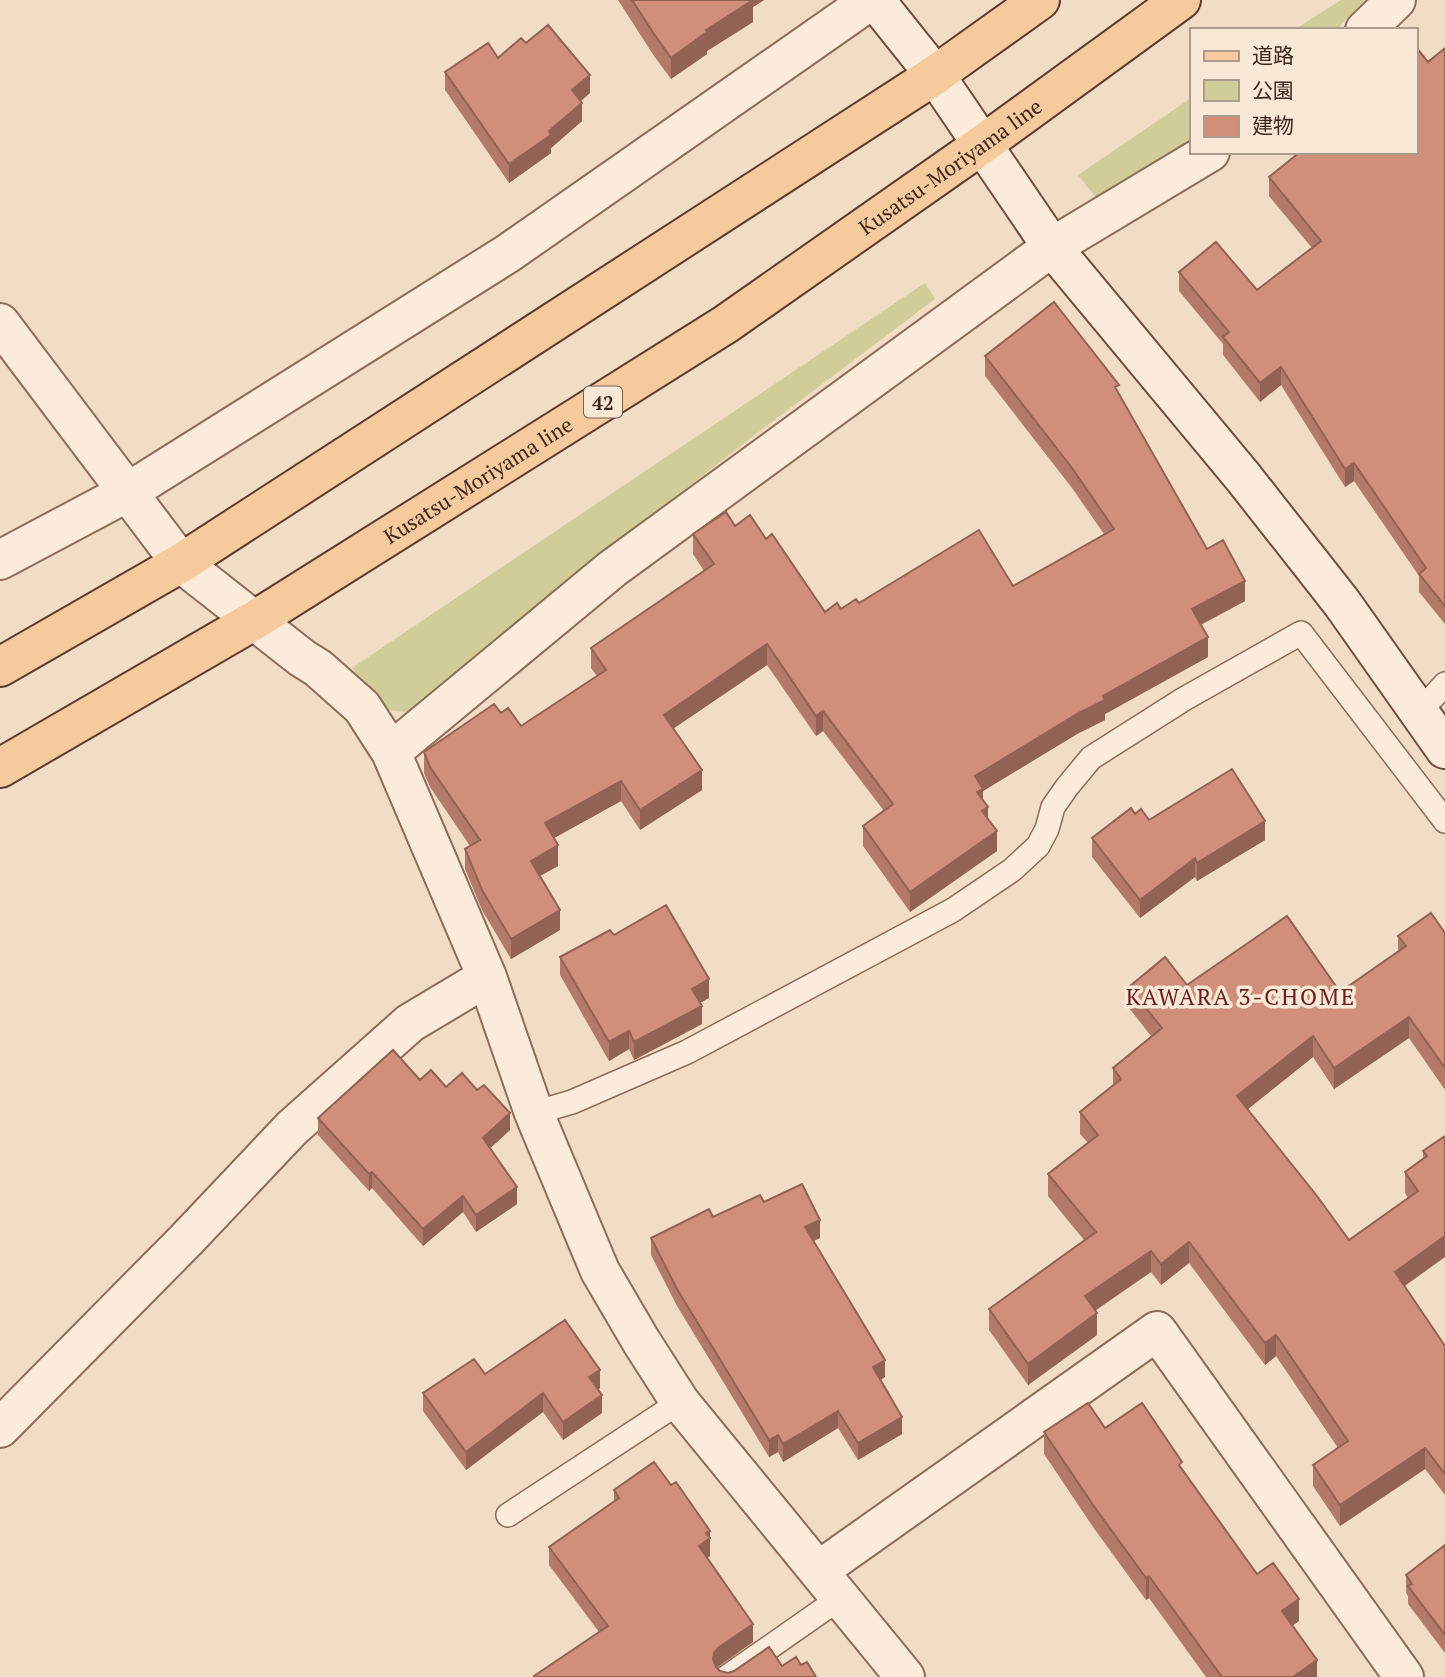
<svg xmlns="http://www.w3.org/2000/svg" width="1445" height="1677" viewBox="0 0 1445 1677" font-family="'PT Serif','Noto Sans JP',serif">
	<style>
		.green { fill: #d0cd99 }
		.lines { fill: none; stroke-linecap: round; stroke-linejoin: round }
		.lane-casing { stroke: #8e6c5a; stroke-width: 26 }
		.street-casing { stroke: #8e6c5a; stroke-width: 42 }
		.secondary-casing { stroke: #704d3d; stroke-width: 42 }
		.primary-casing { stroke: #5c3b2e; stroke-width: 42 }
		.lane { stroke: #fbebda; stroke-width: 23 }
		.street { stroke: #fbebda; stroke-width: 38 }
		.secondary { stroke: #fbebda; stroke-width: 38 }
		.primary { stroke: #f6ca9d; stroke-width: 38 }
		.wall { fill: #b47a69 }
		.shaded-wall { fill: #926355 }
		.building { fill: #d18e7a; stroke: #926355; stroke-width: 2 }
		.labels { text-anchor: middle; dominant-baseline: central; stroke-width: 7; stroke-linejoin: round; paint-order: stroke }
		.shield { fill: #f8e8d6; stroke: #756256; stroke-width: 2 }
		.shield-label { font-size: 19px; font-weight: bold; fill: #3d281f }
		.street-label { font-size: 21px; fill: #3d281f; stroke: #f8e8d6 }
		.neighbourhood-label { font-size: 23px; letter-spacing: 2px; fill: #6d1e1b; stroke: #f8e8d6 }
	</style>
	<rect width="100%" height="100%" fill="#f1dcc6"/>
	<!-- green -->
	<path class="green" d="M1341,0H1365L1336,30H1294Z
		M1191,98V140L1163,160L1097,199L1078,175Z
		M925,283L935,299L752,437L601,555L422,706L409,712L386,710L352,668Z"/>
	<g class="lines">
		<!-- lane casing -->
		<g class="lane-casing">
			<path id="lane" d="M1420,711L1445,684
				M534,1113L572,1102L687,1052L953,910L1012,870L1038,846L1047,829L1053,807L1067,787L1091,758L1184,699L1301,633L1445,821
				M508,1515L680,1402
				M727,1677L840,1598"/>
		</g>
		<!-- street casing -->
		<g class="street-casing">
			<path id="street" d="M1365,30L1396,0
				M0,323L181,563L302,658L318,668L362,707L391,752L487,977L534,1113L600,1271L641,1341L680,1402L905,1677
				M0,560L128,492L507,254L871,0
				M391,752L612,569L1052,247L1210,152
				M0,1428L187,1239L292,1128L410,1023L487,977
				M818,1571L1157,1331L1404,1677"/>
		</g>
		<!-- secondary casing -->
		<g class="secondary-casing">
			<path id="secondary" d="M875,0L935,75L1052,247L1243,477L1342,603L1445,749"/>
		</g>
		<!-- primary casing -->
		<g class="primary-casing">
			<g id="primary">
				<path d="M0,667L181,563L935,75L1040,0"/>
				<path id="s1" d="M0,768L255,620L726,324L983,144L1181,0"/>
			</g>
		</g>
		<!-- lane -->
		<use href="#lane" class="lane"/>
		<!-- street -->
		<use href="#street" class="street"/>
		<!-- secondary -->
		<use href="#secondary" class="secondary"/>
		<!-- primary -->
		<use href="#primary" class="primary"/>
	</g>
	<!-- wall -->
	<path class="wall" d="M618,0H764L753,7V22L707,51V54L671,79L654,56Z
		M526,43L590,93L581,101L582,121L551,148V153L509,183L445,90V72L498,58Z
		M1445,48V624L1419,592V576L1354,481L1345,487L1281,385L1260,402L1223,355V344L1179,291V272L1257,290L1312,248L1269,196V177Z
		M985,356L1119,394L1207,549L1245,601L1201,625L1208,657L1105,714V720L1077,734L983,791V800L997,851L910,912L863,846V826L884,811L823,731L816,736L767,665L674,728L702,790L640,830L621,801L554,838L558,866L540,876L560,930L511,959L482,910L465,869V849L470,846L430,787L424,773V752L501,713L521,726L597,676L591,668V648L704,571L693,554V534L735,526L766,539L825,612L841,609L859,603L1013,586L1104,534L1072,488L985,376Z
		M1135,814L1149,820L1265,840L1197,881L1195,877L1140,918L1092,857V838Z
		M1445,933V1090L1409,1038L1334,1089L1313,1057L1247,1109L1349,1240L1408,1198L1405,1193V1172L1423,1158V1151L1445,1136L1404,1286L1445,1346V1495L1425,1469L1340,1526L1313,1486V1465L1338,1448L1276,1356L1265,1365L1189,1263L1161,1285L1151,1272L1095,1311L1097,1335L1028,1385L989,1330V1309L1084,1240L1048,1196V1174L1088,1143L1080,1134V1112L1113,1086V1068L1151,1036L1129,1008V987L1187,985L1340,992L1398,951V936Z
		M614,935L709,998L700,1003L702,1024L634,1060L629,1049L609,1061L560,975V957Z
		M446,1087L510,1130L490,1148L517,1204L476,1232L463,1212L423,1246L372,1188L369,1191L318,1135V1118Z
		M764,1202L820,1238L813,1241L885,1377L880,1380L902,1434L858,1460L838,1428L783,1462L778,1452L769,1457L677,1306L651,1255V1238Z
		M485,1374L600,1388L598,1390L602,1413L563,1440L543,1412L466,1470L423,1411V1393Z
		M1105,1428L1182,1469L1257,1574L1299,1621L1293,1625L1317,1677H1206L1149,1598L1146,1600L1093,1527L1044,1454V1432Z
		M671,1485L710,1531V1556L707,1558L753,1642L717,1668L720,1671L728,1673L801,1665L816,1677H534L599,1632L549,1565V1547L614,1502V1490Z
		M1445,1545V1653L1408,1604V1596L1406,1593V1575Z"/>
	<!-- shaded-wall -->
	<path class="shaded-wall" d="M747,0H764L753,7V22L707,51V54L671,79V58Z
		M590,75V93L572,108V90Z
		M582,103V121L551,148V153L509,183V164Z
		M1281,367V385L1260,402V383Z
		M1354,463V481L1345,487V469Z
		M1245,581V601L1192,629V609Z
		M1208,637V657L1105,714V720L1077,734L983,791V809L977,812L975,776L1103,696Z
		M767,644V665L664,735V715Z
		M823,711V731L816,736V716Z
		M702,770V790L640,830V810Z
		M621,781V801L545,843V823Z
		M988,807V827L982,811Z
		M1265,821V840L1197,881V863Z
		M997,831V851L910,912V892Z
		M558,845V866L531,881V861Z
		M1195,858V877L1140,918V900Z
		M560,910V930L511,959V939Z
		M709,979V998L692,1007V989Z
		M702,1006V1024L634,1060V1042Z
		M1409,1017V1038L1334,1089V1068Z
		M629,1031V1049L609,1061V1042Z
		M1313,1036V1057L1237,1118V1096Z
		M510,1113V1130L483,1155V1138Z
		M372,1172V1188L369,1191V1174Z
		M517,1187V1204L476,1232V1215Z
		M463,1196V1212L423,1246V1229Z
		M820,1220V1238L805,1245V1227Z
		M1445,1236V1257L1395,1293V1272Z
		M1189,1242V1263L1161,1285V1264Z
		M1151,1251V1272L1085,1317V1296Z
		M1097,1313V1335L1028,1385V1364Z
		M1276,1335V1356L1265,1365V1343Z
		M885,1360V1377L873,1385V1367Z
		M600,1370V1388L589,1395V1377Z
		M543,1393V1412L466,1470V1452Z
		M602,1395V1413L563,1440V1422Z
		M838,1411V1428L783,1462V1444Z
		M902,1417V1434L858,1460V1443Z
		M778,1435V1452L769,1457V1440Z
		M1425,1448V1469L1340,1526V1505Z
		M710,1531V1556L699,1564V1546L706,1533Z
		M1149,1576V1598L1146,1600V1578Z
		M1299,1599V1621L1282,1633V1611Z
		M753,1624V1642L718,1666L714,1672L713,1659L714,1653L718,1648Z
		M1317,1660V1677H1293Z"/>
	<!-- building -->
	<path class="building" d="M632,0H753L706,30L707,32L671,58L654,34Z
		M548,25L590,75L572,90L582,103L549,131L551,135L509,164L445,72L488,43L498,58L521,38L526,43Z
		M1415,46L1428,62L1445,48V606L1419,574L1426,568L1354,463L1345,469L1281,367L1260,383L1223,337L1229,332L1179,272L1216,242L1257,290L1321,241L1269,177L1300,152H1415Z
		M1054,302L1119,385L1115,387L1207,549L1223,540L1245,581L1192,609L1208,637L1103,696L1105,700L1077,714L975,776L983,789L977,792L988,807L982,811L997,831L910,892L863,826L893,804L823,711L816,716L767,644L664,715L702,770L640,810L621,781L545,823L558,845L531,861L560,910L511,939L482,890L465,849L480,840L430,767L424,752L494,704L501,713L508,708L521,726L606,670L591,648L714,564L693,534L726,512L735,526L750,515L766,539L772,534L825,612L837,603L841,609L856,599L859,603L979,530L1013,586L1114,529L1072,468L985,356Z
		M1232,769L1265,821L1197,863L1195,858L1140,900L1092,838L1131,808L1135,814L1141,809L1149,820Z
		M666,905L709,979L692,989L702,1006L634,1042L629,1031L609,1042L560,957L610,930L614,935Z
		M1431,913L1445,933V1068L1409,1017L1334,1068L1313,1036L1237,1096L1317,1196L1349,1240L1418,1191L1405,1172L1427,1156L1423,1151L1445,1136V1236L1395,1272L1445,1346V1474L1425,1448L1340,1505L1313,1465L1348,1441L1276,1335L1265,1343L1189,1242L1161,1264L1151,1251L1085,1296L1097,1313L1028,1364L989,1309L1096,1232L1048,1174L1098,1135L1080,1112L1121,1079L1113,1068L1162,1028L1129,987L1165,957L1187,985L1287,916L1340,992L1406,946L1398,936Z
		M393,1050L420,1080L431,1070L446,1087L462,1073L477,1090L484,1085L510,1113L483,1138L517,1187L476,1215L463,1196L423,1229L372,1172L369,1174L318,1118Z
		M802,1184L820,1220L805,1227L885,1360L873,1367L902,1417L858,1443L838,1411L783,1444L778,1435L769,1440L677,1289L651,1238L709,1209L713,1217L760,1195L764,1202Z
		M565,1320L600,1370L589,1377L602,1395L563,1422L543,1393L466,1452L423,1393L474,1359L485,1374Z
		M1088,1403L1105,1428L1142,1403L1182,1462L1179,1465L1257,1574L1273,1563L1299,1599L1282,1611L1317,1660L1293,1677H1222L1149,1576L1146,1578L1093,1505L1044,1432Z
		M654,1462L671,1485L676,1482L710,1531L706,1533L710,1538L699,1546L753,1624L718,1648L714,1653L713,1659L716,1667L720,1671L728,1673L734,1671L769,1647L782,1666L796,1657L801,1665L807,1662L816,1677H534V1676L608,1626L549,1547L619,1498L614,1490Z
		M1445,1545V1635L1408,1586L1412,1584L1406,1575Z"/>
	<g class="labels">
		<!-- shield labels -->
		<rect class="shield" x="584" y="386.5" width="38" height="31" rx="5"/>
		<g class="shield-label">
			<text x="603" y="402">42</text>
		</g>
		<!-- street labels -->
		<g class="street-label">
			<text stroke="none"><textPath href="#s1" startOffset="1125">Kusatsu-Moriyama line</textPath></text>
			<text stroke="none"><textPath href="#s1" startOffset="558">Kusatsu-Moriyama line</textPath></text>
		</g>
		<!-- neighbourhood labels -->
		<g class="neighbourhood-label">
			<text x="1241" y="996">KAWARA 3-CHOME</text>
		</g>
	</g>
	<!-- legend -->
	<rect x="1190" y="28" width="228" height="126" fill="#f8e8d6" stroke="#ad9b8d" stroke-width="2"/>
	<rect x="1204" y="51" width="35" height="10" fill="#f6ca9d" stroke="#ad9b8d" stroke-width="2"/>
	<text x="1252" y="63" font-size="21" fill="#3d281f">道路</text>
	<rect x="1204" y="80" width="35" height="21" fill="#d0cd99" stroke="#ad9b8d" stroke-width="2"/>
	<text x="1252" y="98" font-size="21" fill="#3d281f">公園</text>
	<rect x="1204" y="116" width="35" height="21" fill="#d18e7a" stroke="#ad9b8d" stroke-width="2"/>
	<text x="1252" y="133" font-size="21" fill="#3d281f">建物</text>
</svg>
